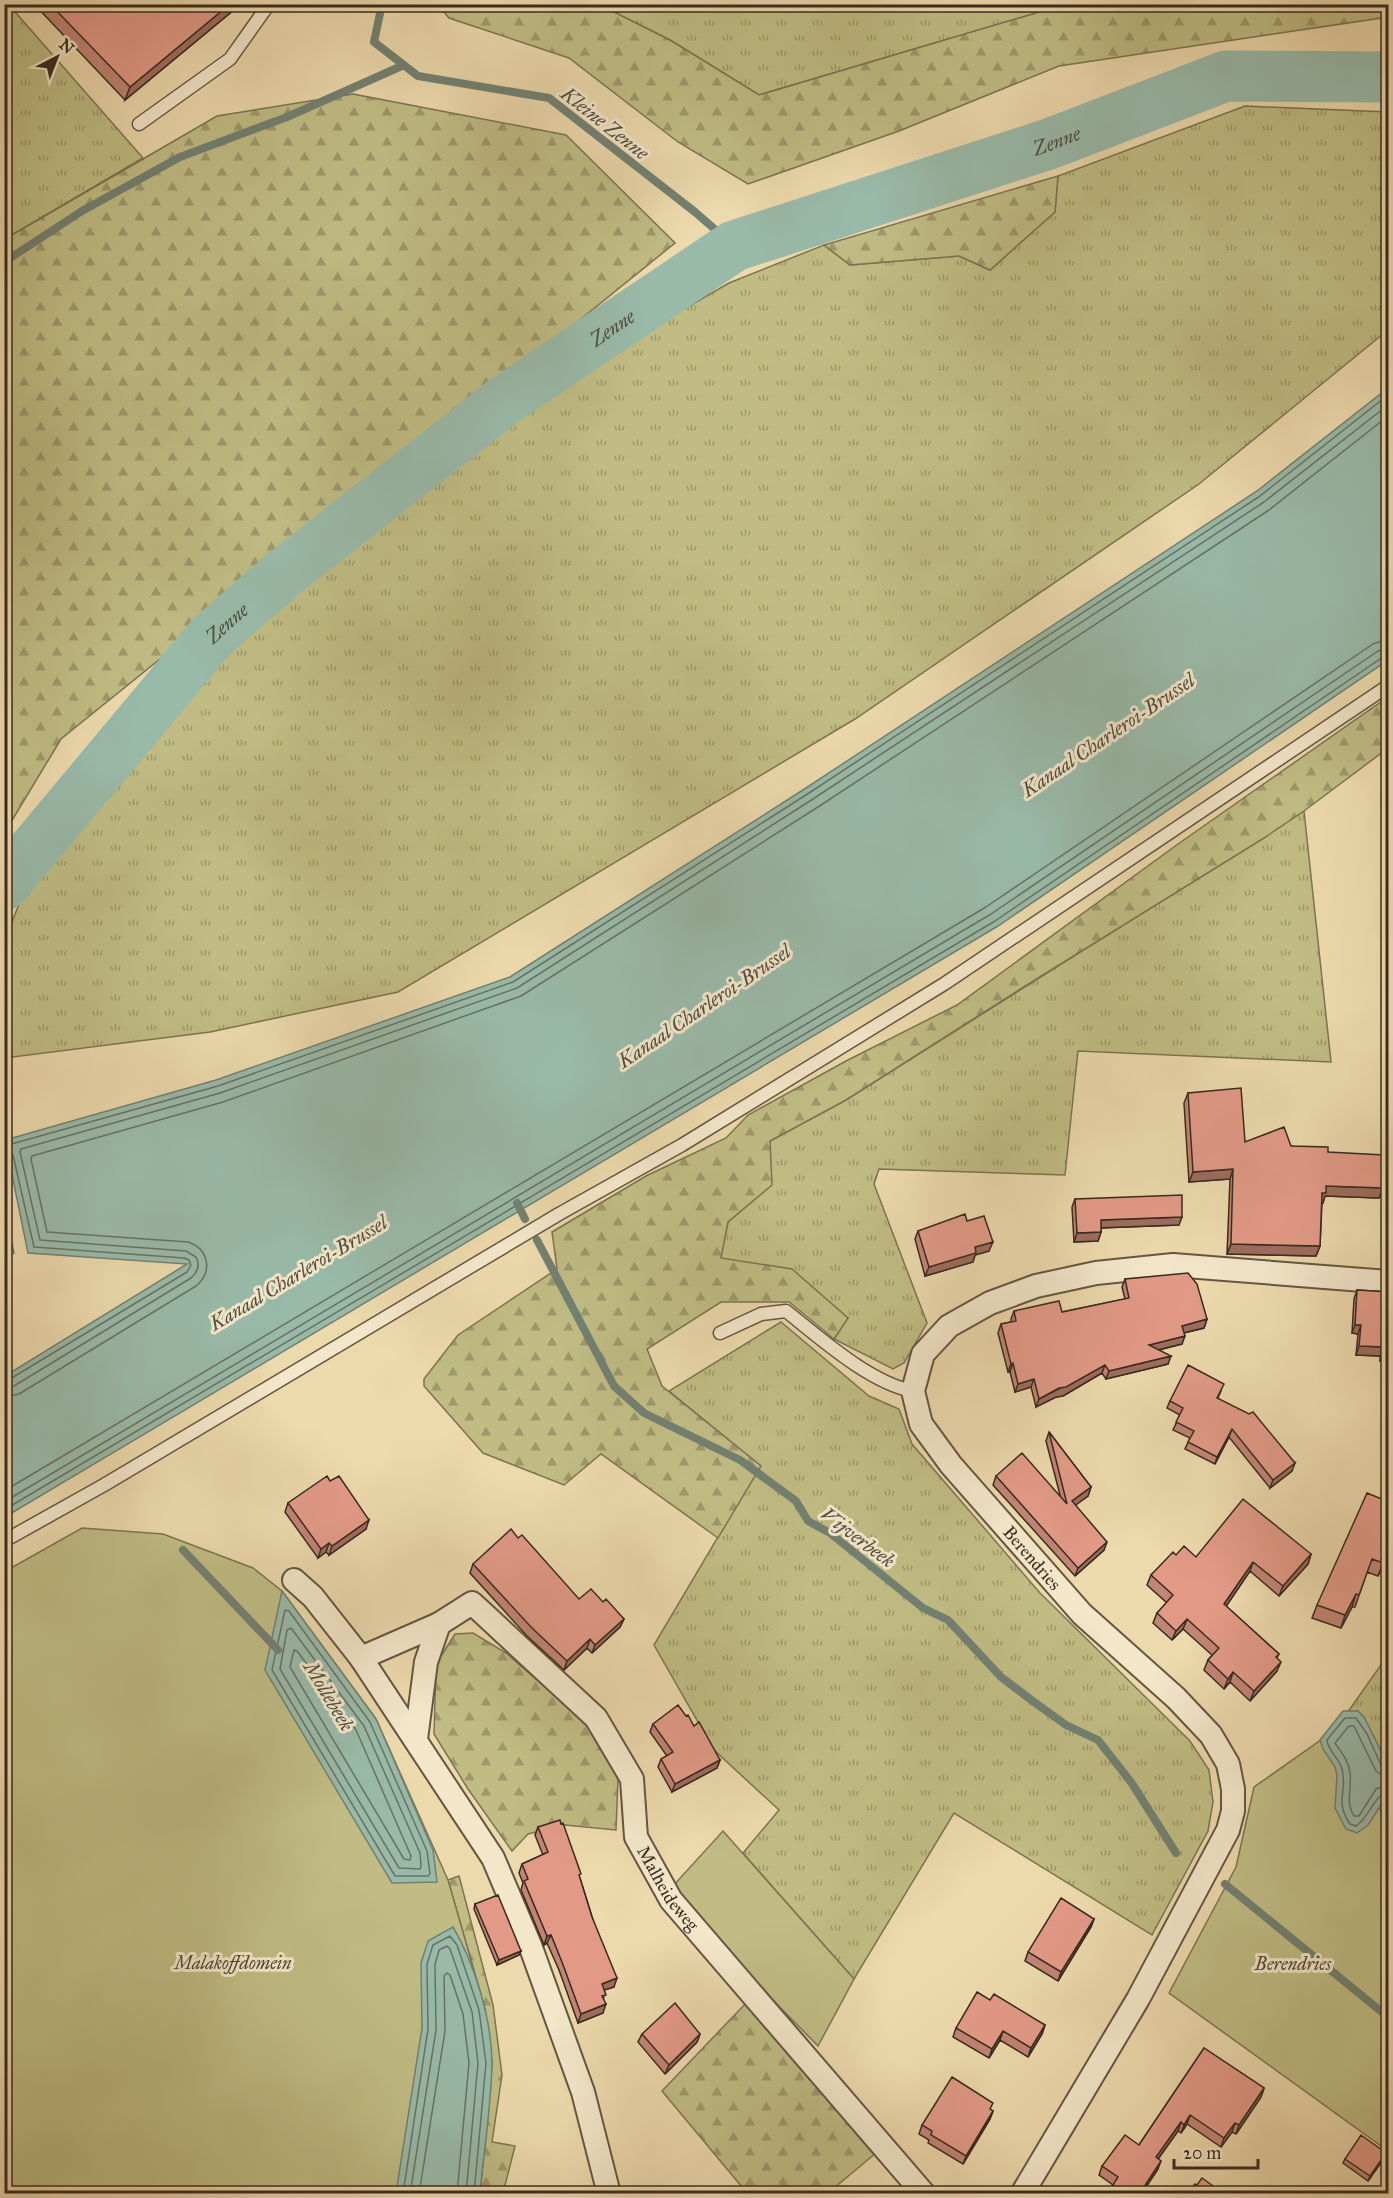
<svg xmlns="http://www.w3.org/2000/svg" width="1393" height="2198" viewBox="0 0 1393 2198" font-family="'IM FELL Great Primer',serif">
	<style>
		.grass { fill: url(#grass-tufts); stroke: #7c7452; stroke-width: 1.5 }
		.forest { fill: url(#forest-firs); stroke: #7c7452; stroke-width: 1.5 }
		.wetland { fill: url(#wetland-marsh); stroke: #7c7452; stroke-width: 1.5 }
		.park { fill: #c0bc84; stroke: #7c7452; stroke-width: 1.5 }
		.water { fill: #99baa9; stroke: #728172; stroke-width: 1.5 }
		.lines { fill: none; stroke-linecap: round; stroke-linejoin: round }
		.shore { stroke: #687264; stroke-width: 1.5 }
		.stream { stroke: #728172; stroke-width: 8 }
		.river { stroke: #99baa9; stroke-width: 51 }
		.service-casing { stroke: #655643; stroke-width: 15 }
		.minor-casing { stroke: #655643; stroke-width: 26 }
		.service { stroke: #f3e6c9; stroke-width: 12 }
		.minor { stroke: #f3e6c9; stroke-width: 22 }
		.wall { fill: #c28474; stroke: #382b20; stroke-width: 1.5 }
		.shaded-wall { fill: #9e6c5e; stroke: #382b20; stroke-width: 1.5 }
		.building { fill: #e29a87; stroke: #382b20; stroke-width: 1.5 }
		.labels { text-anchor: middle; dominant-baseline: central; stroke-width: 6; stroke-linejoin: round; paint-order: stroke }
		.street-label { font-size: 18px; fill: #382b20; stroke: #f3e6c9 }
		.park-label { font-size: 18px; font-style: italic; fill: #534834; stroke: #f3e6c9 }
		.water-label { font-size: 20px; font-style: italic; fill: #504f42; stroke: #f3e6c9 }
	</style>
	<defs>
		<pattern id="grass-tufts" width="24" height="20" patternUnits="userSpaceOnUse" patternTransform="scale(1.5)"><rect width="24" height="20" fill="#c0bc84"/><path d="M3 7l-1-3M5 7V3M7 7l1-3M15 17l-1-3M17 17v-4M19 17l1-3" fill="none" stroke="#9d996c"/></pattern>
		<pattern id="forest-firs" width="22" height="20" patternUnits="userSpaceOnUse" patternTransform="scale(1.5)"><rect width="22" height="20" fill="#c0bc84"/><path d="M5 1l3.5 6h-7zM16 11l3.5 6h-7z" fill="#9d996c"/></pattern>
		<pattern id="wetland-marsh" width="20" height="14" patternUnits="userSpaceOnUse" patternTransform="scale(1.5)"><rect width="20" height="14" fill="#c0bc84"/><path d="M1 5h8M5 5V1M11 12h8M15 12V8" fill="none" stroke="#9d996c"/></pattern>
	</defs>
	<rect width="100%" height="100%" fill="#ecd9ac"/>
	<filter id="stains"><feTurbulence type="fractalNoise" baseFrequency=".00333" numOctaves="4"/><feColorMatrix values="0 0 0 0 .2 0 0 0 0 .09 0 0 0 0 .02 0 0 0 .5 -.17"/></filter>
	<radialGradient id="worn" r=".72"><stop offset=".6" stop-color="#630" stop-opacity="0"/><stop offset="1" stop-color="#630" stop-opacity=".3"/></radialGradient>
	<!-- grass -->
	<path class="grass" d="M4,5H9L143,158L5,239Z
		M600,5H1063L759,95L670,40Z
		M1245,106L1388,112V330L1199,484L855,719L398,992L210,1032L5,1058V939L22,897L200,674L311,563L584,367L729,283L824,245L850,265L959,256L990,270L1055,212L1058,176Z
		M1304,811L1331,1062L1078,1051L1065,1175L879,1169L874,1184L927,1323L904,1363L893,1369L834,1339L848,1318L720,1258L728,1222L771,1185L770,1141L846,1100Z
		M781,1322L869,1396L899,1409L912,1444L1040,1593L1190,1741L1209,1770L1213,1802L1208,1831L1152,1935L954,1813L854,1979L743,1853L779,1810L714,1750L654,1645L760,1466L669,1391Z
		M1388,1655V1824L1335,1730Z"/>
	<!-- forest -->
	<path class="forest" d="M1388,4V17L1059,66L899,131L748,184L678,142L569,58L449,18L438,5H600L670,40L759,95L1063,5Z
		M353,94L566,135L675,243L61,739L5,832V239L217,116Z
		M1058,176L1055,212L990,270L959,256L850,265L824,245Z
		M1388,697V748L1304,811L1264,838L1022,988L846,1100L770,1141L772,1185L728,1222L721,1258L792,1269L848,1318L834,1339L789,1302H721L647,1349L662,1386L761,1466L718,1538L601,1454L564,1485L483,1453L424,1386V1379L458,1335L557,1269L552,1232L646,1176L726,1138L748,1115L846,1061L957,1005L1178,844Z
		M473,1633L506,1653L598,1733L618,1779L616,1830L565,1825L528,1834L512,1851L468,1789L434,1734L436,1664L455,1634Z
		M459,1876L493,2005L502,2075L492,2142L515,2146L503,2193H480L492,2063L485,2009L448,1880Z
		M746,2003L876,2153L828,2193H747L662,2091Z"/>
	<!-- wetland -->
	<path class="wetland" d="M4,1204L14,1253L5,1257H4Z"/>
	<!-- park -->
	<path class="park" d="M82,1528L163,1534L253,1568L282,1591L376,1719L448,1880L485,2009L492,2063L480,2193H5L4,1572Z
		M1335,1730L1388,1824V2151L1169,1993L1236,1867L1254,1787Z
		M723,1831L854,1979L818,2046L758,1985L673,1886Z"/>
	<!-- water -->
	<path class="water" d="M1388,388V660L998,926L5,1517V1376L187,1264L28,1253L5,1140L216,1080L510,977L806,788L1257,491Z
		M282,1591L376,1719L433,1850L437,1882L392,1883L265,1670Z
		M1343,1711H1358L1364,1717L1386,1761L1388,1774V1794L1368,1825L1357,1833L1346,1829L1335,1808L1337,1775L1335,1767L1323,1749L1320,1740Z
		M453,1927C475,1964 492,2021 492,2064C491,2107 484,2151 480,2193H396L422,2028L421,1963L428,1941Z"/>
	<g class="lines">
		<!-- shore -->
		<path class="shore" d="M4,1380L10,1379L187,1272L191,1265L189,1260L184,1258L34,1247L13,1155L7,1149L8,1145L218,1086L513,982L809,793L1260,496L1388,395
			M4,1388L14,1386L191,1278C198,1272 200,1265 196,1257L186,1251L40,1240L20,1152L21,1149L220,1093L517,988L813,799L1264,502L1388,405
			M4,1397L19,1394L196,1286C213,1272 209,1249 188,1242L47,1232L31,1159L32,1156L223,1102L521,996L818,807L1269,510L1388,416
			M4,1491L986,907L1373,644L1388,639
			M4,1502L991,914L1378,651L1388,648
			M4,1510L995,921L1383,657L1388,656
			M285,1610L289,1611L370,1722L427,1851L430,1874L428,1876H395L272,1670Z
			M291,1628L364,1726L420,1853L421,1866L420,1869L399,1868L280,1669L287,1630Z
			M294,1650L297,1651L356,1730L411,1856L410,1860L404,1859L290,1667Z
			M1388,1768L1381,1765L1367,1734L1356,1718H1345L1327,1740C1328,1751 1339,1758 1342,1769C1348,1792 1334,1800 1350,1824L1356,1826C1369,1818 1374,1795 1388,1792
			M1388,1776L1382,1775L1376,1771L1354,1726H1349L1335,1743C1341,1752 1349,1761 1350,1773C1352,1788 1345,1802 1354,1816H1359L1376,1789L1388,1785
			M403,2194L428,2029L427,1964L433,1945L450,1936L457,1945L479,2010L486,2063L474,2194
			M410,2194L436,2030L435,1965L439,1950L447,1946L450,1949L472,2012L478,2063L466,2194
			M419,2194L445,2031L444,1976L447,1973L450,1975L463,2014L469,2063L457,2194"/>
		<!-- stream -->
		<path class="stream" d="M382,4L374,42L418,76L549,98L695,212L734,246
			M4,262L82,211L180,157L287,117L404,65
			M517,1203L525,1219
			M537,1240L614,1386L644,1413L740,1460L796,1501L808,1521L830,1533L923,1608L948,1620L1001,1677L1034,1702L1066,1725L1098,1740L1131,1782L1176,1853
			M183,1550L278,1650
			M1225,1884L1388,2017"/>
		<!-- river -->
		<path class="river" id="s1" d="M4,885L211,637L282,575L505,400L734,246L1049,144L1226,76L1388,77"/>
		<!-- service casing -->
		<g class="service-casing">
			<path id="service" d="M139,124L230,59L269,4
				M720,1333L761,1314L786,1311C820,1338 870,1383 913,1391
				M4,1541L104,1485L559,1214L682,1145L944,984L1388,686"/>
		</g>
		<!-- minor casing -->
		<g class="minor-casing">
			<g id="minor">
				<path d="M294,1580L313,1597L361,1658L493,1858L530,1945L583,2092L609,2194"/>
				<path id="s2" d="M361,1658L439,1624L472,1603L596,1718L632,1779L636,1837L671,1900L924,2194"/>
				<path d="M416,1739L426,1662L439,1624"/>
				<path d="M1022,2194L1138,1999L1228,1830L1233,1811V1789L1228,1764L1211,1735L1176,1698L1082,1614L951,1465L921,1424L913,1391L923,1354L949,1326L990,1303L1036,1286L1096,1273L1173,1265L1388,1282"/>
			</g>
		</g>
		<!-- service -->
		<use href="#service" class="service"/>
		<!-- minor -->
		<use href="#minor" class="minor"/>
	</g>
	<!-- wall -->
	<path class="wall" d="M34,4H241L125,100Z
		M1188,1093L1245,1142L1291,1146L1328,1152L1383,1188L1379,1198L1325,1196L1323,1203H1322L1320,1246L1316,1256L1227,1254L1230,1179L1189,1182L1184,1103Z
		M1075,1199L1179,1225L1101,1228V1232L1098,1241L1074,1242L1072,1207Z
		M967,1221L989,1251L975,1255L973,1262L925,1276L915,1239L918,1231Z
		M1125,1279L1207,1319L1204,1328L1184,1333L1182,1344L1159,1350L1168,1364L1106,1379L1102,1373L1063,1396L1056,1397L1036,1407L1031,1387L1015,1392L1010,1372H1008L998,1333L1001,1324L1011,1322V1319L1014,1311L1062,1312L1125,1299L1122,1287Z
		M1357,1290L1389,1292V1362L1380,1361V1356L1356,1355L1358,1334L1352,1333L1354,1299Z
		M1221,1391L1218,1398L1292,1471L1270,1488L1229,1437L1215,1464L1185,1449L1190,1438L1173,1430L1180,1415L1167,1408L1170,1401Z
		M1049,1432L1091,1487L1088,1496L1075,1505L1104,1550L1075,1576L993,1485L996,1476L1060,1495L1046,1441Z
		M1389,1502V1554L1378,1576L1367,1572L1355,1607H1352L1341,1628L1312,1618L1317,1605Z
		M288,1503L366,1529L329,1555L326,1552L318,1558L285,1512Z
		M1311,1554L1308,1564L1279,1596L1250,1571L1226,1606L1279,1654L1277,1658V1671L1250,1701L1230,1682L1224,1689L1204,1670L1208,1660L1212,1655L1183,1629L1172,1640L1153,1623L1157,1613L1167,1603L1147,1585L1151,1575L1176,1555L1196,1557Z
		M473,1564L579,1599L603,1602L624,1619L620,1627L592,1653L587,1648L564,1670L527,1636L470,1573Z
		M686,1716L720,1760L717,1768L672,1792L658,1767L661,1759L667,1756L650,1732L653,1724Z
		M538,1827L580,1878L614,1987L604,1990L603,2013L578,2023L559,1970L547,1943L544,1945L521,1890L523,1883L519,1873L522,1864L543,1855L535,1835Z
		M475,1904L521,1951L519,1955L497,1965L474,1909Z
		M1094,1919L1091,1927L1058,1981L1025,1961L1028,1952Z
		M990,2000L1045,2025L1042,2034L1028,2057L1000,2040L989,2058L953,2037L956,2028Z
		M642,2034H700L697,2042L665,2074L638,2042Z
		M1204,2048L1264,2088L1261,2097L1236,2134L1232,2132L1221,2147L1187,2124L1181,2133L1178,2131L1158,2159V2169L1142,2193H1110L1113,2185L1099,2175L1102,2166L1139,2145Z
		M991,2110L993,2111L990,2119L963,2164L928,2143L929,2140L919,2134L922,2125Z
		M1386,2153L1385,2157L1368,2181L1343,2163L1345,2159Z"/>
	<!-- shaded-wall -->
	<path class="shaded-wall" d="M230,4H241L125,100L130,87Z
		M1233,1169L1230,1179L1189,1182L1193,1172Z
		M1326,1186L1383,1188L1379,1198L1325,1196L1323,1203H1318L1322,1193Z
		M1182,1217L1179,1225L1097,1228L1101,1220Z
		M1101,1232L1098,1241L1074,1242L1077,1233Z
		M993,1242L989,1251L975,1255L973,1262L925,1276L929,1267L975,1247Z
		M1231,1244L1320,1246L1316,1256L1227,1254Z
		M1207,1319L1204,1328L1179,1334L1182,1326Z
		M1355,1325H1361L1358,1334L1352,1333Z
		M1185,1336L1182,1344L1146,1353L1149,1345Z
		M1359,1346L1384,1347L1380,1356L1356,1355Z
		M1383,1353H1389V1362L1380,1361Z
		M1171,1356L1168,1364L1106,1379L1109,1371Z
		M1013,1363L1010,1372H1008L1011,1364Z
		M1105,1365L1102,1373L1063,1396L1056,1397L1036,1407L1039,1399Z
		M1034,1379L1031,1387L1015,1392L1018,1384Z
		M1232,1429L1229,1437L1215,1464L1217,1457Z
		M1295,1463L1292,1471L1270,1488L1273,1480Z
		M1091,1487L1088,1496L1069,1510L1072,1501Z
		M369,1520L366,1529L329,1555L332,1546Z
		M1107,1542L1104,1550L1075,1576L1078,1568Z
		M329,1543L326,1552L318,1558L321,1549Z
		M1389,1551V1554L1378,1576L1383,1563Z
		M1311,1554L1308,1564L1279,1596L1283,1586Z
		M1253,1562L1250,1571L1221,1614L1224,1604Z
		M1356,1594L1352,1607L1341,1628L1345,1615Z
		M624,1619L620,1627L592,1653L595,1645Z
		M1187,1619L1183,1629L1172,1640L1176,1631Z
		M590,1639L587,1648L564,1670L567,1661Z
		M1281,1662L1277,1671L1250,1701L1254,1691Z
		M1233,1672L1230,1682L1224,1689L1228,1679Z
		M720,1760L717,1768L672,1792L675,1784Z
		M1094,1919L1091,1927L1058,1981L1061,1972Z
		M551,1935L547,1943L544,1945L547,1936Z
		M521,1951L519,1955L497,1965L499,1960Z
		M617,1978L614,1987L598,1992L602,1984Z
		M606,2004L603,2013L578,2023L581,2014Z
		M1045,2025L1042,2034L1028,2057L1031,2048Z
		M1003,2031L1000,2040L989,2058L992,2049Z
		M700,2034L697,2042L665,2074L669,2065Z
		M1264,2088L1261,2097L1236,2134L1239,2125Z
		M993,2111L990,2119L963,2164L966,2156Z
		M1190,2115L1187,2124L1181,2133L1184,2125Z
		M1181,2122L1178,2131L1153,2166L1156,2157Z
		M1235,2123L1232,2132L1221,2147L1224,2138Z
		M1386,2153L1385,2157L1368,2181L1370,2176Z
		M1161,2161L1158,2169L1142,2193H1140Z"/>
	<!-- building -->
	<path class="building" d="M50,4H230L130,87Z
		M1241,1088L1245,1142L1284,1127L1291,1146L1328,1147V1152L1384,1155L1383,1188L1326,1186V1193H1322L1320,1246L1231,1244L1233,1169L1193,1172L1188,1093Z
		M1182,1195V1217L1101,1220V1232L1077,1233L1075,1199Z
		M965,1214L967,1221L984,1216L993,1242L975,1247L976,1253L929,1267L918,1231Z
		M1188,1273L1197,1284L1207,1319L1182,1326L1185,1336L1149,1345L1171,1356L1109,1371L1105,1365L1066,1387L1059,1388L1039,1399L1034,1379L1018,1384L1013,1363L1011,1364L1001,1324L1016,1321L1014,1311L1059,1301L1062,1312L1129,1298L1125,1279Z
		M1357,1290L1389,1292V1353H1383L1384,1347L1359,1346L1361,1325H1355Z
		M1188,1365L1224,1384L1217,1398L1249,1414L1253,1412L1295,1463L1273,1480L1232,1429L1217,1457L1188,1442L1194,1431L1176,1422L1183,1408L1170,1401Z
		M1049,1432L1091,1487L1072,1501L1107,1542L1078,1568L996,1476L1022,1453L1067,1504Z
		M327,1476L330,1481L339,1476L369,1520L332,1546L329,1543L321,1549L288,1503Z
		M1367,1493L1389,1502V1551L1383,1563L1372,1559L1359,1595L1356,1594L1345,1615L1317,1605Z
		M1243,1499L1311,1554L1283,1586L1253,1562L1224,1604L1279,1654L1276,1657L1281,1662L1254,1691L1233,1672L1228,1679L1208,1660L1219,1648L1187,1619L1176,1631L1157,1613L1173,1595L1151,1575L1173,1552L1176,1555L1184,1546L1196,1557Z
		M511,1529L518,1538L522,1535L579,1599L591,1589L603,1602L606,1599L624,1619L595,1645L590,1639L567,1661L531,1627L473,1564Z
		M678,1705L686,1716L688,1715L694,1726L699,1722L720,1760L675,1784L661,1759L673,1752L653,1724Z
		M560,1820L561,1824L563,1823L581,1874L579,1875L592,1917L617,1978L602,1984L606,1995L602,1996L606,2004L581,2014L562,1962L551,1935L547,1936L524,1881L528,1879L522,1864L548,1852L538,1827Z
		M498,1895L521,1951L499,1960L475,1904Z
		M1061,1898L1094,1919L1061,1972L1028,1952Z
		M977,1992L990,2000L994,1994L1045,2025L1031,2048L1003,2031L992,2049L956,2028Z
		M675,2003L700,2034L669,2065L642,2034Z
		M1204,2048L1264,2088L1239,2125L1235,2123L1224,2138L1190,2115L1184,2125L1181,2122L1156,2157L1161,2161L1140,2193L1134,2189L1131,2193H1126L1113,2185L1118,2177L1102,2166L1125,2135L1139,2145Z
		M952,2077L993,2103L990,2109L993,2111L966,2156L931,2135L932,2131L922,2125Z
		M1361,2135L1386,2153L1370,2176L1345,2159Z
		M1202,2178L1223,2193H1188L1195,2184L1197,2185Z"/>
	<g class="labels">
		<!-- street labels -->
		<g class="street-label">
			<text transform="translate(1032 1558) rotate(49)">Berendries</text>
			<text stroke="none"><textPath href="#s2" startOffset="483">Malheideweg</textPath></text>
		</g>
		<!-- park labels -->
		<g class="park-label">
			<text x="233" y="1963">Malakoffdomein</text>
			<text x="1293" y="1964">Berendries</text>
		</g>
		<!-- water labels -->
		<g class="water-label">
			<text transform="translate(605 123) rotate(38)">Kleine Zenne</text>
			<text stroke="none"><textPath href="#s1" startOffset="1316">Zenne</textPath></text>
			<text stroke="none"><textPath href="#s1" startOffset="830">Zenne</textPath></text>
			<text stroke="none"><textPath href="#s1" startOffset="344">Zenne</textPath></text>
			<text transform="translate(1108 735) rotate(-34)">Kanaal Charleroi-Brussel</text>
			<text transform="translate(704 1006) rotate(-34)">Kanaal Charleroi-Brussel</text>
			<text transform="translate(298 1273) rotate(-31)">Kanaal Charleroi-Brussel</text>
			<text transform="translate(858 1537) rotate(37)">Vijverbeek</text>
			<text transform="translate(329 1696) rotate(59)">Mollebeek</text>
		</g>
	</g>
	<!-- margin -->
	<rect width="1393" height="2198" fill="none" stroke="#ecd9ac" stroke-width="24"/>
	<rect x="6" y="6" width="1381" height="2186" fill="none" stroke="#382b20" stroke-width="3"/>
	<rect x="12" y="12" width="1369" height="2174" fill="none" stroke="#382b20" stroke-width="1.5"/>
	<!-- north arrow -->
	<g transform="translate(57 57) rotate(42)" stroke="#f3e6c9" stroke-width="4.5" paint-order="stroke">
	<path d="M0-4.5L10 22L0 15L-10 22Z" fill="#382b20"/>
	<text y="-9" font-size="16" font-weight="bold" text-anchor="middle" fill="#382b20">N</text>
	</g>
	<!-- scale -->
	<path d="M1174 2159v9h84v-9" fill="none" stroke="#382b20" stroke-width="3"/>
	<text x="1183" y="2159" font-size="18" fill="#382b20" stroke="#f3e6c9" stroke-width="4.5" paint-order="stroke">20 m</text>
	<rect width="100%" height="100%" filter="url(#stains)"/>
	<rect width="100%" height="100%" fill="url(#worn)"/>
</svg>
